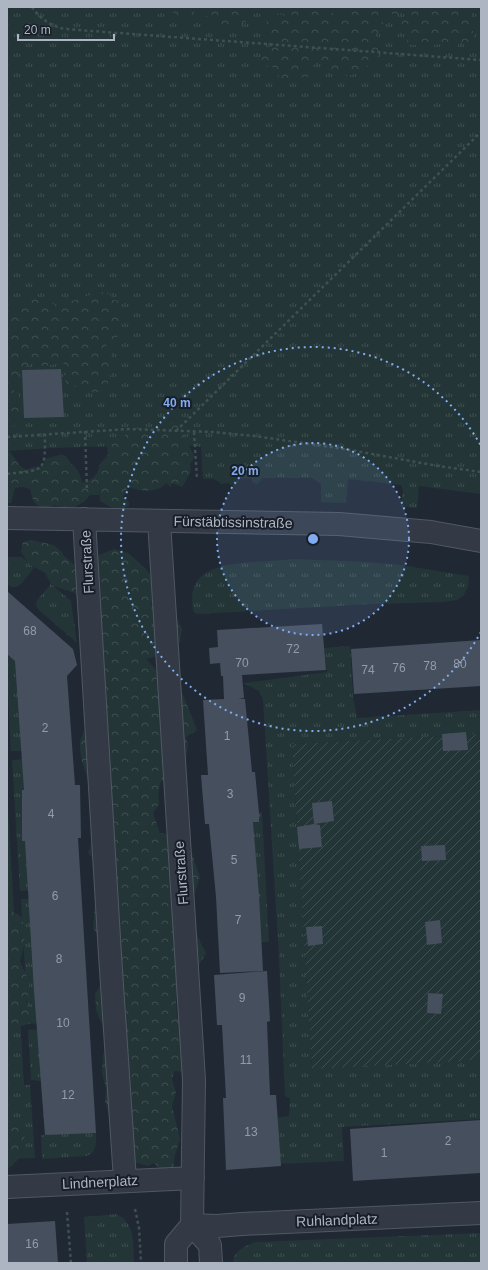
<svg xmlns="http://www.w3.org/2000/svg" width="488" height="1270" viewBox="0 0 488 1270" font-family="Helvetica,sans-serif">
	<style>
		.grass { fill: url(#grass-tufts) }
		.forest { fill: url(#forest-crowns) }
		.garden { fill: url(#garden-furrows) }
		.building { fill: #464f5e }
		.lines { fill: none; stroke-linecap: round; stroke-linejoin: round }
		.minor-casing { stroke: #505863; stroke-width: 24 }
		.path { stroke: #3f5053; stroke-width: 2.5; stroke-dasharray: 3 3; stroke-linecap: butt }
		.minor { stroke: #333a45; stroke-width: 22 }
		.ring { fill: none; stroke: #82acf1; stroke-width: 2; stroke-dasharray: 2 4 }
		.labels { text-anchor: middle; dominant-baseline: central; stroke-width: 4; stroke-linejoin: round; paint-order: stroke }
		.number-label { font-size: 12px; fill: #939ca9 }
		.street-label { font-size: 14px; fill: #adb5c2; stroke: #191f29 }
		.centre { fill: #82acf1; stroke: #191f29; stroke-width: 2 }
		.ring-label { font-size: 12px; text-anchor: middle; font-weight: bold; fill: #82acf1; stroke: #191f29; stroke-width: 4; stroke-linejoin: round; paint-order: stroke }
	</style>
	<defs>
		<pattern id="grass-tufts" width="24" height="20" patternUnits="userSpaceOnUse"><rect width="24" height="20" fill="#233536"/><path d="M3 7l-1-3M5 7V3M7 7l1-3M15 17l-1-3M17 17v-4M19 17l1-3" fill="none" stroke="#405051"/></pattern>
		<pattern id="forest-crowns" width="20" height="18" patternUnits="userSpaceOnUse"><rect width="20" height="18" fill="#233536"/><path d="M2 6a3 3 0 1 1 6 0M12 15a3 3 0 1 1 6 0" fill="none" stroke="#405051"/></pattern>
		<pattern id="garden-furrows" width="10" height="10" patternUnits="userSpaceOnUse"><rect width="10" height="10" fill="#233536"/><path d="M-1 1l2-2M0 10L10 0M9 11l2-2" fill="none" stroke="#405051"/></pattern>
	</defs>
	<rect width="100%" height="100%" fill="#202834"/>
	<!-- grass -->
	<path class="grass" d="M7,7H481V494L419,486L417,508L401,507L403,490L401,485L367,481L366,483L365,481L348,479L346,503L321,502V484L312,478H262L258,484L253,483L251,478L238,479V482L234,486L227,483L222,484L214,479H203L201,447L182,444L52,448L7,451Z
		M7,557H22L34,568L21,584L16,587H11L7,583Z
		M296,559L367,562L401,565L469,576L468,587L463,596L457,600L444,602L372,604L200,614L194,613C183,569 222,564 255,562C269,561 282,560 296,559Z
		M51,584L71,601L77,643L38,609L36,605L37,600Z
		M7,632L51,688L96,1133C96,1144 97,1151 87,1156L42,1159L41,1135H45L41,1081L31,1080L28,1030L43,1029V1023L28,1024L21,899H37L36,890L20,891L12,760L27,759L26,751H11L7,677Z
		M350,646L353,696L357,718L481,710V734L292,744L312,1068L481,1060V1119L342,1127L344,1161L277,1164L276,1118L289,1116L290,1099L285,1096L279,957L263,700L259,691L244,683L327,672L324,648Z
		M7,790L24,1085H30L35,1158L7,1159Z
		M262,812L269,942H261L253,822H259V813Z
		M116,1214C136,1222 133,1245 134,1263H87L84,1217Z
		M481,1233V1263H233C234,1250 245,1246 256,1242Z"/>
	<!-- forest -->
	<path class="forest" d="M166,7H195V11L190,21L187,19L178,20L174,18V13Z
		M202,7H247L248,9H242L249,16L244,24H237L235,30H224L218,31L212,25L207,16L203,15Z
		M292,7H304L309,15C310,13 311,11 312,9C319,1 336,16 343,20L338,11L334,7H462L464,14H471L473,23L465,27L476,33L467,46L460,42L455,47H448L443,43C439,43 434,46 430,46C423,46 417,44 410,45L407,42L411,29L405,25L400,26L403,20L412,12L411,8L407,9L402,13L394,15L387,11L381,19L385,27L382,35L375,32L377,39L383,47C380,51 378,57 375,60C368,66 355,75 347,76L343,73H331L328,68L322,62L316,63L312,67L307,77L293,78L288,84L281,81L275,68C268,66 262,67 261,59L275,42C270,31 265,38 266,22L275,19L278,13L287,17L288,12Z
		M99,292L109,293L113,300L120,301L117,309L121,316L118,323L121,331L113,343L106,345C108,352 115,358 115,365C115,370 111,372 110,377C106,387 107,391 94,393L88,390V387L82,385L79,388L75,386L66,389L67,384L63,377L67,373L66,366L62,362C55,364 45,367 38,366L33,361L29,366H22L16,386L13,392L17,393L19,396L16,399L19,403L22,416L18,418L16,425L10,428L7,427V309L22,306L24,299C39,294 50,300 60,310C70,299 85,297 99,292Z
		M175,423L178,426L186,430V435L182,437L188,441L191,450L194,455L193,460L190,464L191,472L182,487L172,483L171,487L166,483C158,494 139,491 128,487L123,497L129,502V506C114,511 113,508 100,501V495H90L85,501L70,510L53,505L49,509C35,507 33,503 30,489L23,487L15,488L11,503H7V447L19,465L26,470L33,467L44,466L45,459L59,455L66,456C73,469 79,465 82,483C92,480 99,475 99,465L108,455L107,446L115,441H125V435L138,427L143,432L147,433L158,425L162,426Z
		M31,540L54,545L62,552L64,556L75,565L114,549L128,553L145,568L151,575L157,591L151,605L178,620L182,629L180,642L161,655L146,659L158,672L182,686V692L197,730L186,737L188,746L185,762C175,769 161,775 159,789C156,802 164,799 153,813L160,833L168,834L188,841L200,877L195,892L188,896L189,920L206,953L199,965L198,977L194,991L176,999L177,1017L196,1039V1073L174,1071L172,1079L176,1093L172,1106L180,1139L175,1155L173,1170L161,1169L154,1163L148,1166L134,1162L111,1122L105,1101L106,1088L102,1073L103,1055L107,1043L103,1027L96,1010L95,994L102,982L110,955L93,928L95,905L102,898L100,867L88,853L92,842L109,822C98,801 79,768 80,744C80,739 83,734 85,729L104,725L84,644L78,626L83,613L75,593L56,587L51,584L45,573L29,564L21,552L23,542Z
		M7,909L22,917C25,936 26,942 20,961L29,982V991L26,1001L30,1019L28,1024L18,1027L7,1026Z
		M7,1113L24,1132L26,1152L7,1170Z"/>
	<!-- garden -->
	<path class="garden" d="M481,734V1060L312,1069L292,744Z"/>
	<!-- building -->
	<path class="building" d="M61,369L64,417L24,418L22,370Z
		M7,591L73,649L77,665L67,676L75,785H80L81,838H78L96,1133L45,1135L34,991L25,841H22V790H24L15,661L7,654Z
		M322,624L326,670L242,675L244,698L238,699H245L252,772H255L259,813V822H253L259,895L263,971L220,973L216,897L209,824H205L201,775H208L203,700L224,699L223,676H221L220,663L210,664L209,648L218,647L217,630Z
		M481,640V686L354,694L351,649Z
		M466,732L468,750L443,751L442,734Z
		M332,801L334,821L314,824L312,803Z
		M314,824L320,825L322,847L299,849L297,827Z
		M445,845L446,860L422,861L421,846Z
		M440,920L442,943L427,945L425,922Z
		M322,926L323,944L308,946L306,927Z
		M267,971L270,1021L267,1022L270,1095H276L281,1166L226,1170L223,1098H226L222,1025H217L214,975Z
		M428,993L443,994L441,1014L427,1013Z
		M481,1120V1173L353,1181L350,1129Z
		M55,1221L58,1263H7V1224Z"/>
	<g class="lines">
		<!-- minor casing -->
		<g class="minor-casing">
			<path id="minor" d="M7,518L339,524L431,532L481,541
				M84,519L110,955L125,1180
				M159,521L194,1080L192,1225L176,1244V1263
				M7,1187L193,1178
				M192,1225L217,1226L242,1224L481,1213
				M192,1225L210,1245L211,1263"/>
		</g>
		<!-- path -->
		<path class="path" d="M32,7C40,19 51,26 65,29L481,60
			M85,431L87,491
			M176,431L481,132
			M194,432L197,479
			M7,437L129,429L213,432L254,436L345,449L438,466L481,472
			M7,474C45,469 45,474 45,434
			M135,1209L139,1228L141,1263
			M67,1212L71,1263"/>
		<!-- minor -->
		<use href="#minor" class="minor"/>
	</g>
	<!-- distance rings -->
	<circle cx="313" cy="539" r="96" fill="#82acf1" fill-opacity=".12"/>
	<g class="ring">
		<circle cx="313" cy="539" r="96"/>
		<path d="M481 632A192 192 0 1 1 481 446"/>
	</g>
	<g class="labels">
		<!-- number labels -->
		<g class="number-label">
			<text x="30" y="631">68</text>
			<text x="293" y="649">72</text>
			<text x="242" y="663">70</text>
			<text x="460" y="664">80</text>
			<text x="430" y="666">78</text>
			<text x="399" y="668">76</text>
			<text x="368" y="670">74</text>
			<text x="45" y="728">2</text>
			<text x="227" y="736">1</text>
			<text x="230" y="794">3</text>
			<text x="51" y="814">4</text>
			<text x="234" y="860">5</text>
			<text x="55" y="896">6</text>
			<text x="238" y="920">7</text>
			<text x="59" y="959">8</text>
			<text x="242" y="998">9</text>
			<text x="63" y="1023">10</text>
			<text x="246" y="1060">11</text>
			<text x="68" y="1095">12</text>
			<text x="251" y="1132">13</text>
			<text x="448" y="1141">2</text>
			<text x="384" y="1153">1</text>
			<text x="32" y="1244">16</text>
		</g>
		<!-- street labels -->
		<g class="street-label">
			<text transform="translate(233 522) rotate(1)">Fürstäbtissinstraße</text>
			<text transform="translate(87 562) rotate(-93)">Flurstraße</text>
			<text transform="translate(181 873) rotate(-94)">Flurstraße</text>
			<text transform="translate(100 1182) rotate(-3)">Lindnerplatz</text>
			<text transform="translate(337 1220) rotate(-2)">Ruhlandplatz</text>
		</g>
	</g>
	<circle cx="313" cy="539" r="6" class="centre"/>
	<g class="ring-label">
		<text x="177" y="407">40 m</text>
		<text x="245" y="475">20 m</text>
	</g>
	<!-- border -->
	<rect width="488" height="1270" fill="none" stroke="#adb5c2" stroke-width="16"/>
	<!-- scale -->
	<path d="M18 34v6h96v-6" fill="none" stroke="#adb5c2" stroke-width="2"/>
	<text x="24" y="34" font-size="12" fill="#adb5c2" stroke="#191f29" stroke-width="3" paint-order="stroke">20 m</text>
</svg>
